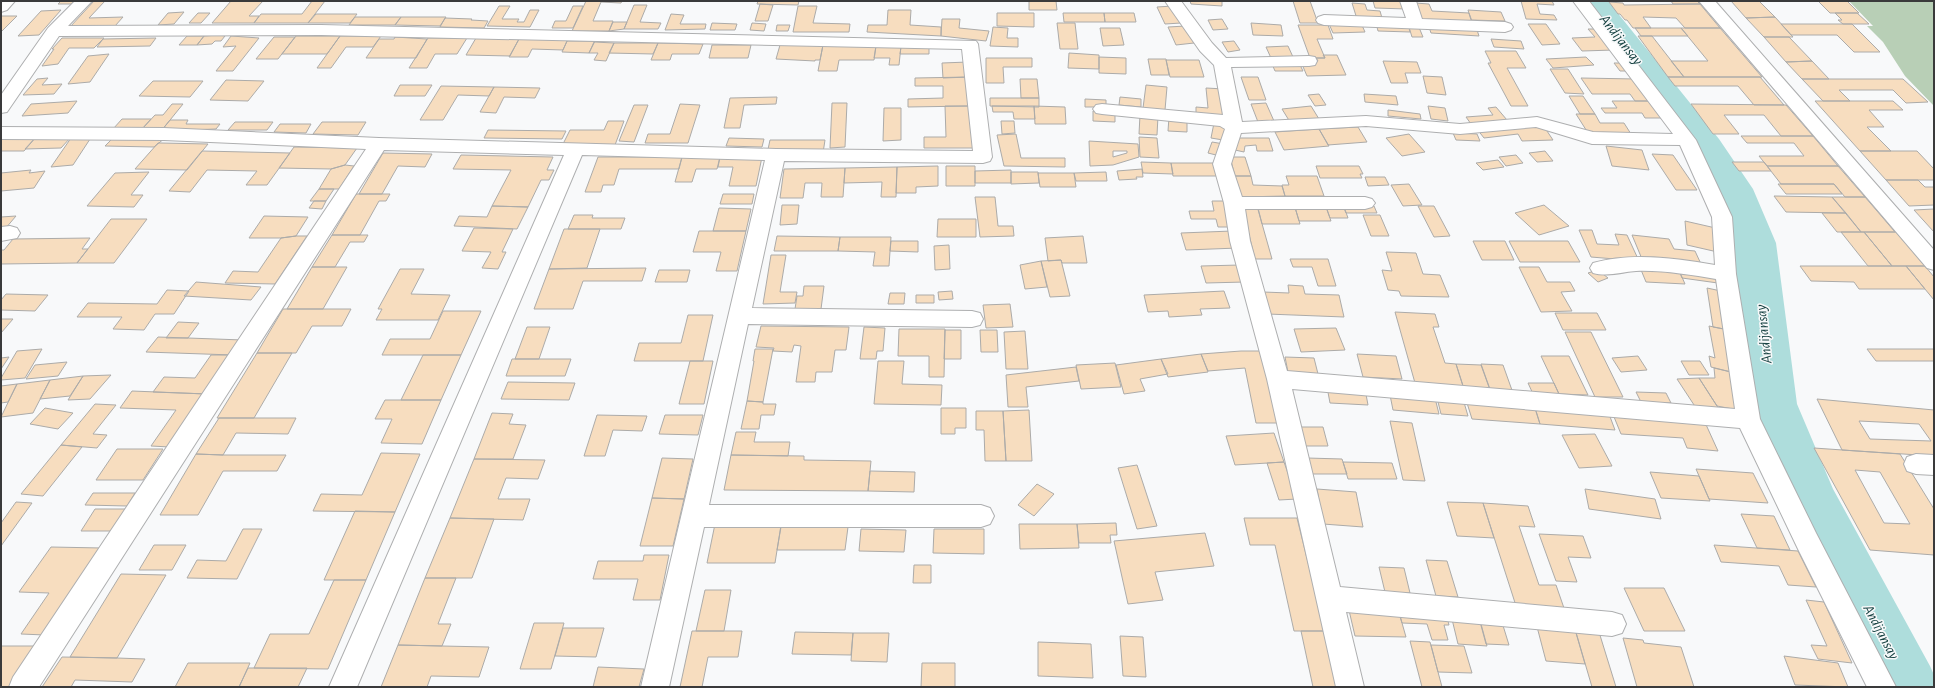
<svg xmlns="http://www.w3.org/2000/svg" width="1935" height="688" viewBox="0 0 1935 688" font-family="'Alegreya Sans',sans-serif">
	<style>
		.green { fill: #b8cfb6 }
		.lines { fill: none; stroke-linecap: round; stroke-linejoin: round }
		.river { fill: #aedddc; fill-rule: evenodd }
		.building { fill: #f7ddbf; stroke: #acaba9; fill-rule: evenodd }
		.minor-casing { stroke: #aeafb0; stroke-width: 2 }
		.minor { fill: #fff; fill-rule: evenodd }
		.labels { text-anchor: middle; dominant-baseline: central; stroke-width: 3; stroke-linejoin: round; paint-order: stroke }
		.water-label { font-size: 15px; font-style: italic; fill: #184343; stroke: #f8f9fa }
	</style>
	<rect width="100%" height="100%" fill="#f8f9fa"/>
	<!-- green -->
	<path class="green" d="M1849,1H1934V106L1905,76L1883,42L1867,26H1873Z"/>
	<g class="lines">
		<!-- river -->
		<path class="river" d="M1573,1H1608L1719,139L1753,189L1776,243L1797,404L1833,489L1930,666L1934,675V687H1877L1782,496L1747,404L1732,243L1713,190L1691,156Z"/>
	</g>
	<!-- building -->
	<path class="building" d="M61,1H76L73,4H58Z
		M94,1H105L89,18L123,17L115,26L70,27Z
		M231,1H263L249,16H259L254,23H212Z
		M312,1H325L308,23H254L261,14H302Z
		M586,1H622L621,3L601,2L593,21H613L609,31H572Z
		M758,1H799L798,5L757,4Z
		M1029,1H1056L1057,10H1029Z
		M1190,1H1222V6L1191,4Z
		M1293,1H1310L1318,23H1300Z
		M1373,1H1405L1407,9L1375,8Z
		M1521,1H1552L1554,5L1537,4L1540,14L1554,15L1557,20L1526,19Z
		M1671,1H1697L1700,4H1673Z
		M1731,1H1759L1775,17L1746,18Z
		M1818,1H1847L1859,13H1830Z
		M1609,2L1623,3L1624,5L1700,4L1720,28H1685L1676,18L1643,17L1651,28H1633L1627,20H1625L1620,14H1618Z
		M1352,3L1365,4L1367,10L1380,11L1382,18L1357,19Z
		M1415,3L1429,4L1432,11L1469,13L1473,24L1422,21Z
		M760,4L773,5L768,21H755Z
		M634,5H647L640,22L661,23L658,29H624Z
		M499,6H510L502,19H519L517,22H524L530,10H539L530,27L487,26Z
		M573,6H583L573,28H552L555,21H566Z
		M798,6H817L813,23L850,24L849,32H793Z
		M1173,6L1181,23L1165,24L1157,7Z
		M61,10L39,35L18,36L41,11Z
		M888,10H911L910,25L941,27V36L867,32L868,25H887Z
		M1468,10L1501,12L1505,21L1471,20Z
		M184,12L174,24L158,25L168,13Z
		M198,13H210L201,23H189Z
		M997,13H1034V27L997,26Z
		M1063,13H1104L1105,22H1064Z
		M1104,13H1134L1136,22H1105Z
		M1835,13H1857L1869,24H1843L1838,20H1842Z
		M316,14H357L350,23H308Z
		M671,14L684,15L680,24H706L705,29L665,30Z
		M1,16H17L1,32Z
		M355,17H401L395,25H349Z
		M401,17H446L440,26L395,25Z
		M1775,17L1793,37H1764L1746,18Z
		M445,18L472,19L471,20L488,21L484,28L440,27Z
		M942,19H960L959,28L989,31L986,41L941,36Z
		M1222,19L1228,29L1213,30L1208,20Z
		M613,22H627L624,29L609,31Z
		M712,23L737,24L735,30H710Z
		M752,23L766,24L764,31L750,30Z
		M1057,23H1075L1078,49H1060Z
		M1251,23L1281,25L1283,36L1253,35Z
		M1361,23L1365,32L1333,33L1329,24Z
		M1376,23L1408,24L1410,32L1378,31Z
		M1408,24L1418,25L1423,37H1412Z
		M1428,24L1476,27L1479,36L1431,33Z
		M1528,24H1546L1560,44L1542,45Z
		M1781,24H1852L1880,52H1854L1837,35H1791Z
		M777,25H790L788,31H776Z
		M1298,25H1328L1333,39H1317L1325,58H1310Z
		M1186,26L1194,43L1176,45L1168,27Z
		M993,27L1008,28L1007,38H1018V47L990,46Z
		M1100,28H1120L1124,45L1103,46Z
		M1635,28H1681L1688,36H1641Z
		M1681,28H1720L1762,77H1684L1671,61H1708Z
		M1588,29H1597L1614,50L1582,51L1572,38L1595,37Z
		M187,36H204L197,45H179Z
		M204,36L219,35L225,36L221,41H215L212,44L197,45Z
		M231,36L259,38L233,71H216L236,46L223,47Z
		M296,36H340L327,54H282Z
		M340,36H381L373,47H346L331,68H317Z
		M1638,36H1652L1684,77H1668Z
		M274,37H295L278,59H256Z
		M395,37L427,39L416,58H366L379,39H394Z
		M1764,37H1789L1812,61L1786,62Z
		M62,38H104L94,48H69L58,64L42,66L54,49H52Z
		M156,38L150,46L97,47L103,39Z
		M428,38H467L457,54H435L427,68H409Z
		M476,38L519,39L510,56L466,55Z
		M519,39H568L563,50L532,49L528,57H509Z
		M1491,39L1521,41L1524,49L1494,47Z
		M567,41H595L589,53L562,52Z
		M1234,41L1240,50L1228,52L1222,42Z
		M594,42L614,43L606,61L594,60L598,53H589Z
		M614,43H658L653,54L609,53Z
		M658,43L703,44L699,54H672L670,60H651Z
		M712,45H751L748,58H709Z
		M780,45H823L820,60H815V61L776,59Z
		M823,45L876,46L874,60H839L837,71H818Z
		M876,46H901L899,65H889L890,58H874Z
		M1288,46L1293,57L1271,58L1266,47Z
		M901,47L929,48V54H900Z
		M1485,51H1516L1526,68H1507L1528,106H1511L1488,63H1491Z
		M1069,53L1099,55V69L1068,68Z
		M109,54L90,82L68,84L88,56Z
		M1323,55H1337L1346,75L1307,76L1301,62L1318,61L1316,58H1325Z
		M1099,57L1126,58V74L1099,73Z
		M1586,57L1594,65L1553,68L1546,59Z
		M986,58H1032V67H1003L1004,83H986Z
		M1148,59H1166L1169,75H1151Z
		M1166,60H1199L1204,77H1170Z
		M1383,61L1417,62L1421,73H1405L1408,83H1391Z
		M1812,61L1829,79H1802L1786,62Z
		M968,62L969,77L943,78L942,63Z
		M1299,63L1303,71H1275L1272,64Z
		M1614,63H1625L1632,71H1620Z
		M1550,69H1568L1584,94L1565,93Z
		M1423,76L1442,77L1446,95L1427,93Z
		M969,77L970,106L908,107V99L943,98V86H915V78Z
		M1241,77H1258L1266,100H1249Z
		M1668,77H1760L1784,105H1754L1738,86H1675Z
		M48,78L42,85L62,84L54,94L23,95L37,79Z
		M1581,78L1636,79L1652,101H1635L1630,94H1592Z
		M1020,79H1037L1039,98H1021Z
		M1802,79H1903L1928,102L1906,103L1893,90H1839L1850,101H1823Z
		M226,80L264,81L248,101L210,100Z
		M153,81H203L190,97L139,96Z
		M400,85H432L425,96H394Z
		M1146,85L1167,87L1165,110L1143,108Z
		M441,86L494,87L489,96L458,95L443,120H420Z
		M494,87L540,88L535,98L504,97L496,113L480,112Z
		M1206,88L1224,89L1227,115L1196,114V107L1208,108Z
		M1319,94L1326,105L1315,106L1308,95Z
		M1364,94L1396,96L1398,105L1365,102Z
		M1569,96H1583L1595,114H1580Z
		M777,97L776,104L744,105L740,128H724L730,98Z
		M1120,97L1141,99V107L1119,105Z
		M990,98H1039V107L990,106Z
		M1085,99L1106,100V107H1085Z
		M77,101L68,113L22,116L31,104Z
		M1612,101H1652L1665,118H1645L1642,113H1605L1601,108H1617Z
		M1815,101H1893L1903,110H1869L1884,127H1867L1891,151H1860Z
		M832,103H847L845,147L830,148Z
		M1266,103L1274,121L1258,122L1251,104Z
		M172,104H183L162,130L142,129L155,115H163Z
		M680,104L700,105L688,143H645L648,134H670Z
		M1691,104L1786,105L1813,136H1781L1764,115H1724L1739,134H1713Z
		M634,105H648L634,142L619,141Z
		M945,106H970L973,148H924V137H946Z
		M992,106H1034L1035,119H1014L1013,112H993Z
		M1034,106L1065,107L1066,124H1035Z
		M1311,106L1319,119L1290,122L1282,109Z
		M1428,106L1445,108L1448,121L1431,119Z
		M1496,107L1507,120L1471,124L1466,117L1493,115L1488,108Z
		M884,108H901V140L883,141Z
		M1388,110L1420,114L1421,119L1388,116Z
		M1093,111L1115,112V122L1093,121Z
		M1576,114H1595L1600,123H1624L1631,134L1588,133Z
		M1140,115L1158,116L1157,135L1139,134Z
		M1169,117L1187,119V132L1168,131Z
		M122,119H151L142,129H113Z
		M170,120H188L186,124H220L216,129L161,131Z
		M608,121H624L615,145L563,144L570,130H604Z
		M1001,121H1014L1015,133L1002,134Z
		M235,122H273L267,130H228Z
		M322,122H366L358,135L313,134Z
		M1214,123L1226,125L1223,140L1211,138Z
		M280,124H311L306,133L274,132Z
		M1543,125L1553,140L1522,141L1518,134L1484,138L1477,129Z
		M1358,127L1367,142L1328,145L1319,129Z
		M1319,129L1329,146L1284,150L1275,132Z
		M488,130L566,131L562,139L484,138Z
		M1453,133L1477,134L1480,141L1456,140Z
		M1016,134L1021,158H1065V167L1004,166L997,135Z
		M1409,134L1425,152L1402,156L1386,138Z
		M92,136L73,165L51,167L71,138Z
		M1741,136H1813L1838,166H1767L1759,156H1804L1794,143H1747Z
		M36,137H71L61,148L25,149Z
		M36,137L24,151H1V138Z
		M114,137L165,138L154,147L105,146Z
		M1139,137L1157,138L1159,158L1140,157Z
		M729,138L764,139L762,147L726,146Z
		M1236,138H1269L1273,151H1257L1256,145L1245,146L1244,152L1235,150Z
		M770,140H825L823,153L767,154Z
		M1089,141L1138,144L1139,157L1113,165L1090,166ZM1113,151H1127V153L1113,157Z
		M1212,142L1224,144L1220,156L1208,153Z
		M158,143H161L208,144L187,170L135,169Z
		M1606,146L1642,150L1649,170L1612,166Z
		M294,147L357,148L345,165L331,169L279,168Z
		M202,151L290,153L267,185H246L257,171L207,170L190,192L169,191Z
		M1545,151L1553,161L1537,162L1529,153Z
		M1860,151H1917L1934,169V180H1886Z
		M383,153L432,154L425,167L398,166L382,194H359Z
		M1652,154L1673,155L1697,190H1676Z
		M461,155L553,157L547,170H554L549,180H541L528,207L492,206L511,170L453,169Z
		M1516,155L1523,163L1506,166L1499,157Z
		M598,157H682L679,169H619L614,185H603L601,192H585Z
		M682,157H720L717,169H696L692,182H675Z
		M720,157H762L756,186H729L733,167H718Z
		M1230,157H1245L1251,176H1235Z
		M1498,160L1504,167L1483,170L1476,163Z
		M1141,162L1171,163L1173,174L1143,173Z
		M1732,162H1764L1771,171H1739Z
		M1171,163H1215L1218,176H1173Z
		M345,165L354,166L339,189H319L331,169Z
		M938,166V186L916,187V193H896L897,167Z
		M946,166H975V186H946Z
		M1316,166H1359L1363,174H1360L1362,178H1320Z
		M1767,166H1838L1865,197H1845L1834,184H1781Z
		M897,167L896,197H881L882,182L844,183L845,168Z
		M845,168L843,197H821L822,183H805L803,198H780L784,169Z
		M1142,169L1143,177H1136L1137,179L1119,180L1117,171Z
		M31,170L29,173L45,171L34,188L1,191V173Z
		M1011,170V183H975V171Z
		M149,172L131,195H143L134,207L87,206L115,173Z
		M1011,172H1038L1039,183L1011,184Z
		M1106,172L1107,181H1076L1074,173Z
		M1038,173H1074L1076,187H1040Z
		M1235,176H1251L1253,185L1282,186L1285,196L1241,197Z
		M1286,176H1317L1324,196H1285L1282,185H1289Z
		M1365,177H1385L1389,185L1368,186Z
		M1886,180H1918L1925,187H1934V205L1909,206Z
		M1409,184L1422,205L1403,206L1391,185Z
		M1778,184H1834L1842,194H1786Z
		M319,189H334L326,201H310Z
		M356,194H390L386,201H379L360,235H332Z
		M723,194H754L752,204H720Z
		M1774,196L1832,197L1846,213L1786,212Z
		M975,197H995L998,226H1013L1014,236L980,237Z
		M1832,197H1865L1895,232H1861Z
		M314,201H326L322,209L309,208Z
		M1212,201H1228L1234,227H1218L1216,219H1191L1189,211H1214Z
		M1257,204H1294L1300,224H1262Z
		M1294,204H1325L1331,221H1299Z
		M1325,204H1343L1348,218H1330Z
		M782,205H799L797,224L780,225Z
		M1544,205L1569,226L1539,235L1515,213Z
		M492,206L528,207L517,229L454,226L459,216L487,217Z
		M1242,206H1257L1272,259H1255Z
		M1343,206H1374L1377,213H1346Z
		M1418,206H1434L1450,236L1434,237Z
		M719,208L751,209L746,231H713Z
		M1934,209V232L1914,210Z
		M1822,213H1846L1861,232H1837Z
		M574,215H593L592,218H625L621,229H568Z
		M1363,215H1380L1389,236H1371Z
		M16,216L5,229H1V217Z
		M264,216L308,217L296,236L281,238H249Z
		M111,219H147L114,263H77Z
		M938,219H976V237H937Z
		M1685,221L1720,229L1722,253L1687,245Z
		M474,228L513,229L502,252H506L498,269L482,268L491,252L462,251Z
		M564,229H600L587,268L549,269Z
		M1579,230H1592L1597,244L1619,245L1615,234L1627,235L1639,261L1591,257Z
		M699,231H746L737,271H716L721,252H693Z
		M1232,231L1238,248L1186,250L1181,233Z
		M1841,232H1864L1892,266H1868Z
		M1864,232H1896L1925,266H1892Z
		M332,235H368L364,242H350L335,267H312Z
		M1632,235L1669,239L1674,249L1695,251L1701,264L1642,259Z
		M296,236H307L275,284L225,283L233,271L258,272L281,238Z
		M777,236L840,237L838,251H774Z
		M1083,236L1087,263H1062L1061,260L1048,261L1045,238Z
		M840,237H891L889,266H873L875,252L838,251Z
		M90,238L82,249H88L77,263L1,264V250H4L13,239Z
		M891,241H918V252L890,251Z
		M1473,241H1505L1514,260H1482Z
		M1509,241H1568L1580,262H1520Z
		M949,245L950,269L935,270L934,246Z
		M1386,252L1416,253L1423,274L1440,275L1449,297L1401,296L1399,291L1388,290L1382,270L1392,271Z
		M771,255H786L780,292H797L795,303L763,304Z
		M1290,259H1328L1336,286H1318L1312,267H1293Z
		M1061,260L1070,296L1050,297L1041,261Z
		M1041,261L1047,287L1025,289L1020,265Z
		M1240,265L1245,282L1206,283L1201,266Z
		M1639,265L1678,268L1685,284L1646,282Z
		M1800,266H1906L1925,289H1859L1854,282L1811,281Z
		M1906,266H1925L1934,277V300Z
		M312,267H347L323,309H287Z
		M1519,267H1539L1547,282H1570L1575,291L1561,292L1572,311L1541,312Z
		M646,268L642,281H583L573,309H534L549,269Z
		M1678,268L1721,274L1725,284L1682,278Z
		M400,269H424L411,294L450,295L438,320H376L382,309H378Z
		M659,270H690L687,282H655Z
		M1598,270L1608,278L1598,282L1588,273Z
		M196,282L261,287L251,300L184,296Z
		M1288,285L1303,286L1305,294L1339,295L1344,317L1267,314L1263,292L1289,293Z
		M804,286H824L821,309H795L797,296H803Z
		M1707,288L1721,291L1729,330L1713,327Z
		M167,290L189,291L174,314H155L144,330L113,329L122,317H77L88,303L157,304Z
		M952,291L953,299L939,300L938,292Z
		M1224,291L1230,308L1200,309L1202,315L1169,317L1168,311L1148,312L1144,295Z
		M890,293H905L904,304H888Z
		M6,294L48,295L35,311L1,310V300Z
		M916,295H934V303H916Z
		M1010,304L1013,327L986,328L983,305Z
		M283,309H351L342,326H312L296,353H257Z
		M443,311H481L461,355H382L390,339H430Z
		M1395,312L1435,314L1439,327H1433L1445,363L1456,364L1463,386L1415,383Z
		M1555,313H1597L1606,330H1563Z
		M688,315H713L703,361H634L639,343H681Z
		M1,319H13L1,333Z
		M178,322L199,323L188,338H166Z
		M761,326L849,327L846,350H835L832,372H816L815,382H796L801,346L794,345L792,352L773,351L774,348L756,347Z
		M1709,326L1724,329L1731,372L1711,367L1709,356L1715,358Z
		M527,327H550L539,359H515Z
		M864,327L885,328L883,351H877L876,359H860Z
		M1336,328L1345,350L1301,352L1294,329Z
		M899,329H945L944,377H929V356H898Z
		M945,330H961V359H944Z
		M980,330H997L998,352H981Z
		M1025,331L1028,369H1006L1004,332Z
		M1565,332H1591L1623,397H1595Z
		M158,337L188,338L243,340L233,355L146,352Z
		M42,349L25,378L1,380V378L17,351Z
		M755,349H773L763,402L747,401L754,361H753Z
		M1867,349H1934V361H1876Z
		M1241,351H1265L1281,423H1256L1245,368L1208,371L1201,354Z
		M257,353H292L254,418H217Z
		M1201,354L1208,372L1168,377L1161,359Z
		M1357,354L1396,356L1402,379L1363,377Z
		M211,355H233L207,394L153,392L164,377L195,378Z
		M423,355H461L441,400H401Z
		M1541,356H1569L1588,395L1559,394Z
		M1638,356L1647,370L1621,372L1612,358Z
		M9,357L1,369V358Z
		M1285,357L1314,358L1319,378L1289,377Z
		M512,359H571L565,376H506Z
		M1161,359L1168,374L1140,379L1145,391L1124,394L1116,365Z
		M690,361H713L704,404H679Z
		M878,361H904L902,384L942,385L941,405L874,404Z
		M1681,361H1700L1709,375H1689Z
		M67,362L58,376L26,379L35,365Z
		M1115,363L1121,387L1081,389L1076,365Z
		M1456,364L1481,365L1490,390L1464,389Z
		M1481,364L1503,365L1513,393L1491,392Z
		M1076,367L1079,381L1026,387L1028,407H1008L1006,375Z
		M1714,368L1731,372L1738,410L1717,406L1699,378H1715Z
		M111,375L90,399L68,400L83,376Z
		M83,376L70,396L40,399L50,380Z
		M1699,378L1717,406L1720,410L1698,411L1677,379Z
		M50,380L33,413L1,417L17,384Z
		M508,382L575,383L569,400L501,399Z
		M1528,383H1554L1559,394L1534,396Z
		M17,384L8,402L1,403V386Z
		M1327,387L1365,389L1368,405L1330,403Z
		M132,391L207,394L170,447L151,446L176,410L120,408Z
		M1636,392L1666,393L1671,403L1641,402Z
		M1390,395L1435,398L1439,414L1393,410Z
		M1437,398L1463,399L1468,416L1441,414Z
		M1817,399L1934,410V456L1842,450ZM1859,421L1919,424L1931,441L1870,439Z
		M385,400H441L422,444L381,443L392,419H375Z
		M747,401L763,402V404H776L774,415H761L759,429H741Z
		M1467,403L1535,408L1540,424L1472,419Z
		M95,404L116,405L93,434L107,435L97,448L61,445Z
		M45,408L73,413L58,429L30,424Z
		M941,408H966V428H955V434H941Z
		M1535,408L1609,414L1615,430L1540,424Z
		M1029,410L1032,461H1006L1003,411Z
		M976,411H1003L1006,461H985L984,430H976Z
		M1612,412L1703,418L1718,451L1687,448L1683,438L1621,434Z
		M492,413L513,414L509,424L526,425L513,459H474Z
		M597,415L647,416L642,431L613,430L605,456H584Z
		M665,415H703L698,435L659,434Z
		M219,418H296L288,434L236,433L223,455L196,454Z
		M1390,421L1412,423L1425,481L1403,480Z
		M1301,427H1323L1328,446H1305Z
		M736,432H756L754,442H790L788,456L731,455Z
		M1274,433L1284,462L1235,465L1226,436Z
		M1595,434L1612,466L1579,468L1562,435Z
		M61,445L82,447L43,496L21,494Z
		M1814,448L1900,454L1934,509V555L1870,550ZM1855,470L1880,472L1910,524L1884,523Z
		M117,449H163L143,480H96Z
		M381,453L420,454L395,512L313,511L321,494L362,495Z
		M196,454L223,455H286L277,471H223L198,515H160Z
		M731,455L804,456V460L871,461L868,491L724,490Z
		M662,458L693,459L684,499L652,498Z
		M1307,458L1342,459L1347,474H1311Z
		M474,459L545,460L538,479L506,478L498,499H530L523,520L450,518Z
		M1284,462L1297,499L1279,500L1267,463Z
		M1343,462L1392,463L1397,479H1348Z
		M1137,465L1157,526L1137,529L1118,468Z
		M1696,469L1753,473L1768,503L1709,499Z
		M870,471L915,472L914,492L868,491Z
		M1650,472L1699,476L1710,501L1661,498Z
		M1037,484L1054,494L1034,516L1018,505Z
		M1317,489L1356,492L1363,527L1323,524Z
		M1585,489L1655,499L1661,519L1589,509Z
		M93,493H135L127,506L85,505Z
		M652,498L684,499L673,546H640Z
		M16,502L32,503L1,546V523Z
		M1447,502L1483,503L1494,538L1457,536Z
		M1483,503L1528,506L1535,527L1519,526L1539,585H1556L1565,611L1517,609Z
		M95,509H130L116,531H81Z
		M355,511L395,512L366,580H324Z
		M1741,514L1774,516L1790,550L1757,548Z
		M450,518L494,519L472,578H425Z
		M1244,518H1297L1325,631H1294L1275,545H1250Z
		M1116,523L1117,535H1110L1111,543H1079L1077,524Z
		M715,524L781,525L775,563H707Z
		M1019,524H1077L1079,548L1020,549Z
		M781,527H848L845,550H777Z
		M243,529H262L237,579L187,578L197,560L226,561Z
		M861,529L906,530L904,552L859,551Z
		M934,529H984V554L933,553Z
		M1205,533L1214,566L1155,572L1163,600L1128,604L1114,541Z
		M1539,534L1583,536L1591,558L1568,557L1577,582L1556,581Z
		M154,545H186L172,570H139Z
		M1714,545L1798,551L1816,587L1788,585L1779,566L1721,562Z
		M51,547L102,548L45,635L21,634L49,593L19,592Z
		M644,555H669L660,600H633L638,579H593L598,561H643Z
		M1426,560L1447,561L1458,597L1436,596Z
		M914,565H931V583H913Z
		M1379,567L1404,568L1410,593L1385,592Z
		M121,574L166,575L117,658L70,657Z
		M425,578H456L438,624H451L442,646L398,645Z
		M334,580H366L328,669L254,668L270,634H309Z
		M1624,588H1664L1685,631H1644Z
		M705,590H731L724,631H696Z
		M1806,600L1824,602L1852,663L1818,659L1811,645L1827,646Z
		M1348,606L1398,609L1406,637L1355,636Z
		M1398,609L1445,610L1449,625H1444L1448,640H1432L1427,624L1402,623Z
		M1450,611L1478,613L1487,646L1458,644Z
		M1479,618L1501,619L1509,645L1486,644Z
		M534,623H564L551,669H520Z
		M1536,623L1574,626L1585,664L1546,661Z
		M563,628H604L596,657L555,656Z
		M1575,629L1599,632L1616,687H1592Z
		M692,631H742L738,657H708L702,687H680Z
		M1301,631H1325L1338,687H1313Z
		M795,632L853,633L851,655L792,654Z
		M853,633H889L887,662L851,661Z
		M1120,636L1143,637L1146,677L1123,676Z
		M1623,638L1643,640L1644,643L1681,647L1694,687H1637Z
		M1410,641L1430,642L1442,687H1422Z
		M1038,642L1091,644L1093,678L1038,676Z
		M398,645L442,646L489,647L479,677L431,676L427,687H381Z
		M1431,645L1464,646L1472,673L1438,672Z
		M1,646H36L9,687H1Z
		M1784,656L1838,663L1848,687L1795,685Z
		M62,657L117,658L145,659L132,682L75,680L71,687H42Z
		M188,663H250L239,687H175Z
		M922,663H955V687H921Z
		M598,667L644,669L639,687H593Z
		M248,668H307L298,687H239Z"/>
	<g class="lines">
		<!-- minor casing -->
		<g class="minor-casing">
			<path id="minor" d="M1,1H15L7,10L1,12Z
				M75,1H92L68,26L321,25L976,41L978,44L992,157L990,161L983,163L784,161L752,308L972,311L980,313L983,319L980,325L972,327L748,324L709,505H981L990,508L994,516L990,524L981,527H704L669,687H641L765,160L582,155L357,687H329L564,155L384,150L39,687H9L13,677L366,149L164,140L1,139V127L164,128L379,138L776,149L973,151L962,49L321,35L59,36L7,112L1,113V95L48,28Z
				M1165,1H1181L1212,43L1226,58L1309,56L1315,57L1317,61L1315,65L1309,66L1231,67L1242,122L1366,116L1460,124L1537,117L1593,132L1673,134L1573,1H1589L1696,140L1732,217L1736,274L1760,419L1816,533L1896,687H1867L1798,549L1740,428L1292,389L1340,587L1612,612L1622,615L1626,624L1622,633L1612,636L1346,612L1364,687H1336L1267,379L1230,241L1224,203L1213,164L1225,129L1220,126L1102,114L1096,113L1093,109L1096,105L1102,104L1223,115L1214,65L1200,51ZM1366,126L1460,134L1536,127L1592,144L1680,145L1712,217L1715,265C1676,258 1631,252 1593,263L1590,268L1593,273C1607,277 1622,272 1636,271C1662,270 1691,275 1716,279L1735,409L1287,371L1250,241L1245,209H1365L1372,207L1375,203L1372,199L1365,197H1242L1231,164L1241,133Z
				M1400,1H1416L1422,19L1505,22L1511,24L1513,27L1511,30L1505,32L1324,25L1318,23L1316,20L1318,17L1324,15L1406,18Z
				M1699,1H1715L1934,250V270L1927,268Z
				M10,226L17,228L20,233L17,238L1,241V227Z
				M1916,454L1934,455V475L1916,474L1907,471L1904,464L1907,457Z"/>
		</g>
		<!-- minor -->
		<use href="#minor" class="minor"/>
	</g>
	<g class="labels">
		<!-- water labels -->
		<g class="water-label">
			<text transform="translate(1621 40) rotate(52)">Andijansay</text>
			<text transform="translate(1764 334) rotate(-96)">Andijansay</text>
			<text transform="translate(1881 632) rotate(62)">Andijansay</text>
		</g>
	</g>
	<!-- border -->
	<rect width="1935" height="688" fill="none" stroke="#3a3a3b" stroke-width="4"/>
</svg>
